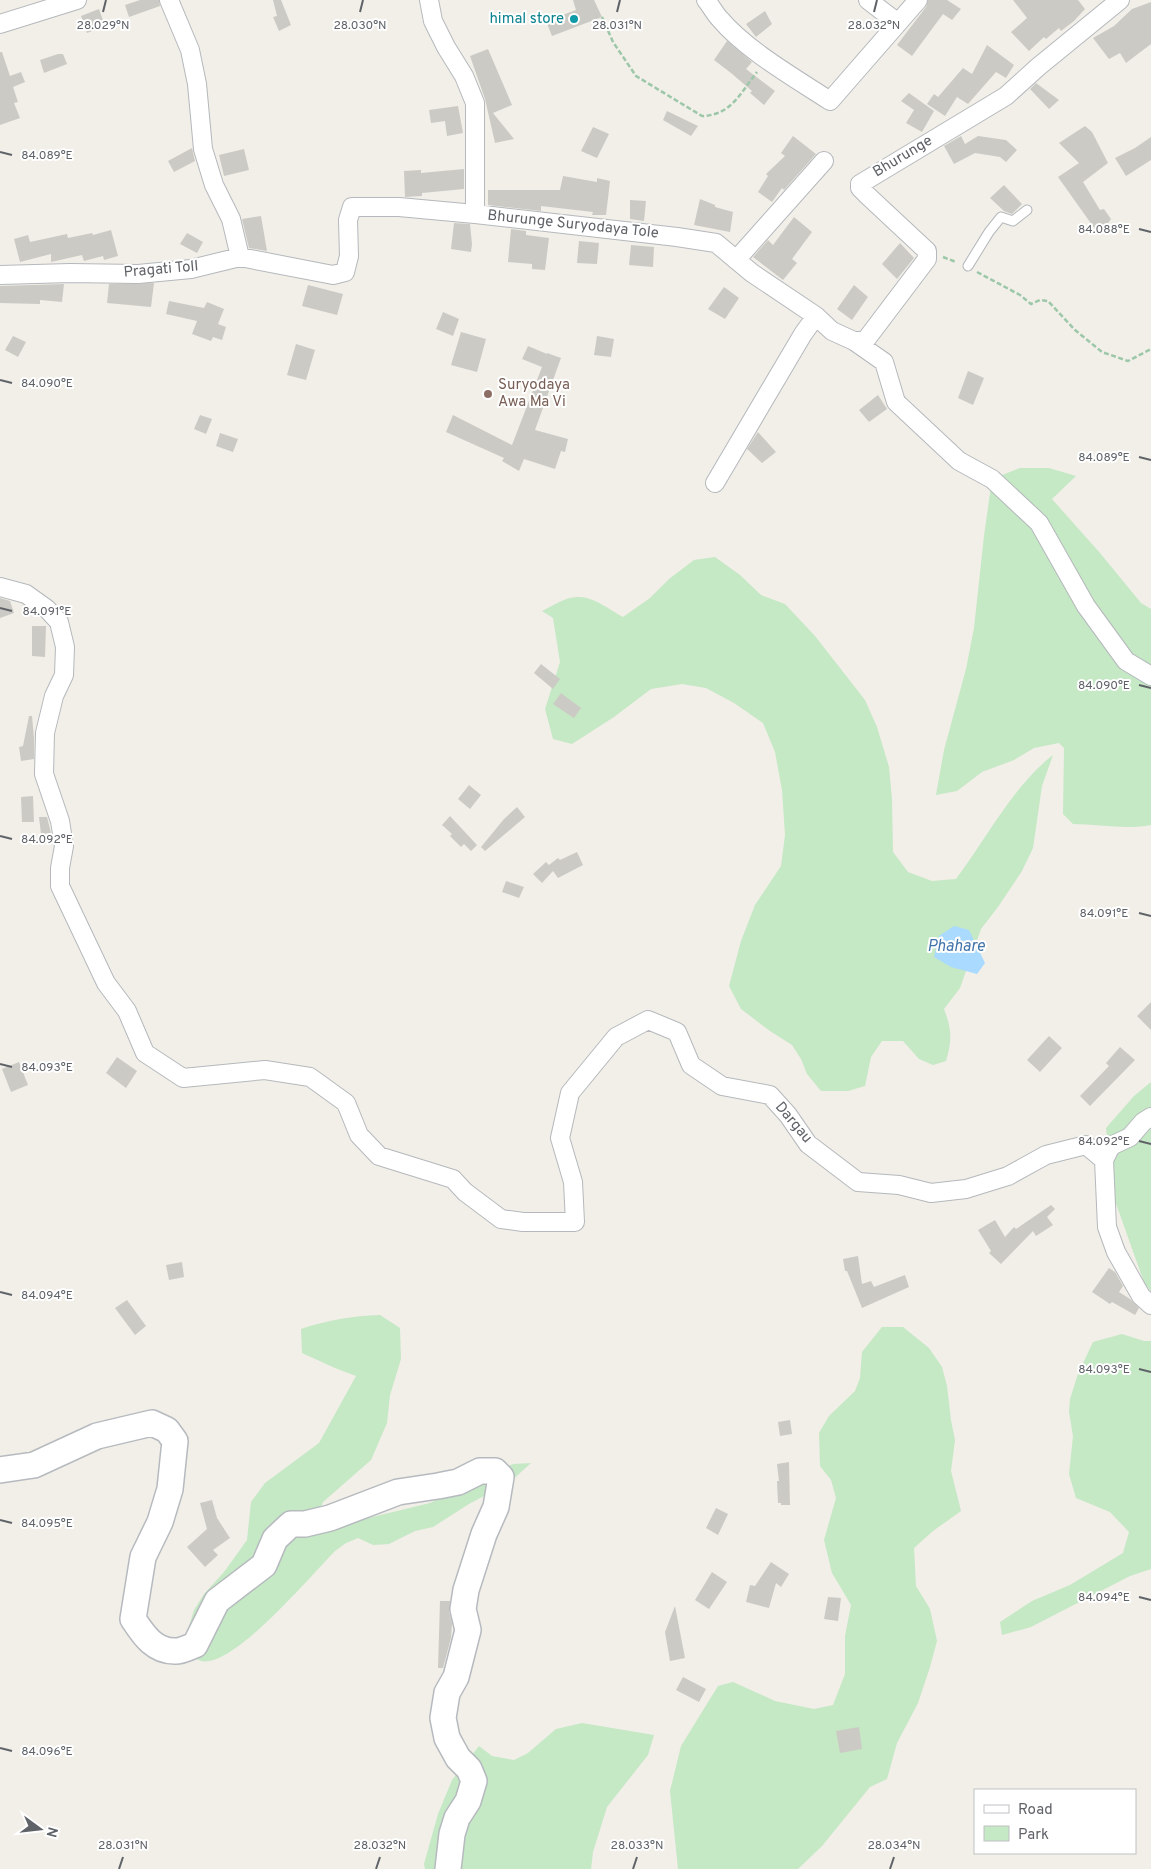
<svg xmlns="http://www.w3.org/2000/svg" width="1151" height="1869" viewBox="0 0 1151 1869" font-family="Overpass,sans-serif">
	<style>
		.green { fill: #c5e8c5 }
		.water { fill: #aadaff }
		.building { fill: #cccac5 }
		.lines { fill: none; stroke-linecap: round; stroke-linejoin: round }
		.lane-casing { stroke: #b5b8bc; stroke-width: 11 }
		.street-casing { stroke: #b5b8bc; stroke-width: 20 }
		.secondary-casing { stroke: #b6babf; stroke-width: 28 }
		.path { stroke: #9cc7a9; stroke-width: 2.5; stroke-dasharray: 5 2.5; stroke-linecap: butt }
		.lane { stroke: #fff; stroke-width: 9 }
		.street { stroke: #fff; stroke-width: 18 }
		.secondary { stroke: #fff; stroke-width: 25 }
		.ticks { fill: none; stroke: #5f6368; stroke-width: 2 }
		.culture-dot { fill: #0f9aa8; stroke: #fff; stroke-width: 2 }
		.education-dot { fill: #8d6e63; stroke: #fff; stroke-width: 2 }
		.labels { text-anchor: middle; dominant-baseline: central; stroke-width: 4; stroke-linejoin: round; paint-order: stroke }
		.culture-label { font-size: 15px; fill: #0d838f; stroke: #fff; text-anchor: end }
		.street-label { font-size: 15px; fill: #5f6368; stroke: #fff }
		.education-label { font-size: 15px; fill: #785e54; stroke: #fff; text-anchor: start }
		.water-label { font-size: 16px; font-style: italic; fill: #4174aa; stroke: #fff }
		.ticks-label { font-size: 12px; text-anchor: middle; fill: #5f6368; stroke: #fff; stroke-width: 4; stroke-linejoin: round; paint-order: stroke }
	</style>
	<rect width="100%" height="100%" fill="#f1efe8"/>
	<!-- green -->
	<path class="green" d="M1020,468H1049L1076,476L1052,499L1100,553L1141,603L1151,609V825C1125,830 1099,824 1073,824L1063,814L1064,748L1059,743L1034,748L1014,760L982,772L957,791L936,795L944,750L966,669L974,628L984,536L992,479Z
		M715,557L740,575L761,595L785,604L815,636L865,700L877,727L889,767L892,799L893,852L908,872L932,881L956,879C986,839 1013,786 1053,755L1042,786L1033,848L1022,871L998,907L981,929L960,988L944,1009C952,1030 952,1040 946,1061L933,1065L919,1059L903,1041H882L871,1057L865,1086L848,1091H821L807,1074L801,1059L792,1045L770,1031L741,1009L729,986L741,941L755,905L781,866L785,835L782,790L775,752L763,723L734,703L706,688L682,684L651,689L614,717L572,744L553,739L545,709L560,662L553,618L542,611C553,606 566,596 579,597C594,597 610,610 623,617L650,598L669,579L694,560Z
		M1151,1082V1291L1145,1285L1114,1198L1106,1128L1134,1096Z
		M380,1315L400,1328L401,1359L390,1395L387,1423L371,1460L323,1502L315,1521L335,1526L430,1503L513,1464L531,1463L510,1482L469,1504L433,1527L415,1531L389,1544L373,1545L358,1538L346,1543L335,1551C312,1574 233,1669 201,1661C195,1659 187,1652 182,1649L194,1610L204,1594L224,1572L247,1540L251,1502L265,1483L319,1443L356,1376L335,1368L302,1353L301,1329C327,1320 353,1316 380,1315Z
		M882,1327H903L929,1348L942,1367L947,1386L951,1420L955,1440L951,1471L961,1511L933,1531L914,1548L916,1586L930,1609L937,1641L930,1667L918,1703L897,1743L887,1779L870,1787L822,1846L798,1869H678L670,1791L681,1746L718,1686L733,1682L775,1701L814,1709L833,1705L845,1674V1636L851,1605L832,1573L824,1540L836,1498L831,1480L820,1466L819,1433L829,1416L855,1391L860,1378L862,1352Z
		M1122,1334L1144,1341H1151V1569L1130,1576L1031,1627L1002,1635L1000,1622L1032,1601L1070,1585L1123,1553L1129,1532L1110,1512L1076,1498L1069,1474L1073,1436L1069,1412L1070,1399L1078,1374L1093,1342Z
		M582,1723L654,1735L648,1755L607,1807L593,1852L591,1869H425L424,1864L438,1814L452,1780L479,1746L492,1756L514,1760L528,1753L556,1729Z"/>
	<!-- water -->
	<path class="water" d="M954,926L969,930L985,963L977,974L951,967L934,957L939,936Z"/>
	<!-- building -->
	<path class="building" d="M140,0H159L160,6L129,17L125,5Z
		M273,0H281L291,25L279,31L273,17L277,16Z
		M573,0H594L602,17L552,36L546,21L576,10Z
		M928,0H947L961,9L952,20L943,14L912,56L897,45L926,7Z
		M1013,0H1078L1085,9L1074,21L1061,31L1059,28L1046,39L1044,37L1029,51L1011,32L1027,18Z
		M1151,2V44L1126,63L1120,53L1109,59L1093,38L1114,26L1132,9Z
		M99,9L105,26L87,33L81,16Z
		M765,11L772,24L756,37L746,24Z
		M727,41L752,62L746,69L775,91L764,105L750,93L752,91L731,73L714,60Z
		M987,45L1014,65L1006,78L996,72L968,104L957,97L945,116L927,104L934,94L938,97L963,68L972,74Z
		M488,49L512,105L493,113L514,139L495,143L485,99L470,56Z
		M0,52H2L10,76L21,72L25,82L13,87L18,102L14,103L20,118L0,125Z
		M58,54H63L67,64L44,73L40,60Z
		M1036,83L1059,100L1049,109L1030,89Z
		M909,93L934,111L922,132L906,123L914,110L901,101Z
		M458,106L463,133L447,136L445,121L431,123L429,110Z
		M667,111L698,126L691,136L663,120Z
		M1085,126L1092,132L1108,163L1083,182L1100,210L1104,209L1111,219L1106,226L1097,232L1058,177L1079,163L1059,143Z
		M593,127L609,134L597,158L581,151Z
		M793,136L816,154L784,190L782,188L772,202L758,192L768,176L766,174L785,156L781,153Z
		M961,136L965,144L978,136L1006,140L1017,150L1006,162L1000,157L975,153L954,164L944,146Z
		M1151,137V160L1126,176L1115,158L1135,148Z
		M192,148L195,161L174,172L168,161Z
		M244,149L249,170L224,176L219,155Z
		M464,169V189L422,193V196L405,197L404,171L421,170V173Z
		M563,176L597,182V178L610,181L606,215H592L593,212L541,206V211L488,205V190H560Z
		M1004,185L1022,204L1012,214L1004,211L990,198Z
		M700,199L715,205V207L733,212L730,232L694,225Z
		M630,200L646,201L644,221L630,219Z
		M261,216L267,251L249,248L242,219Z
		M794,217L812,232L792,259L797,263L783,280L753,257L768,240L773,245Z
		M454,223L470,224L472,244L471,252L451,249Z
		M511,229L526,231V235L549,238L545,270L532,269V264L508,262Z
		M111,230L118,256L104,260L103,256L84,261L82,255L51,262V254L20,262L14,239L28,235L30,242L67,234L68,238L92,233L93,235Z
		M187,233L203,242L197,253L180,244Z
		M579,241L599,243L597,264L577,263Z
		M900,243L914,258L897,279L882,264Z
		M631,245L654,247L653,267L629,265Z
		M154,283L151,307L107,303L109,284Z
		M64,284L62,302L40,300V304L0,303V286Z
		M308,285L343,294L337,315L302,306Z
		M854,285L868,297L852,320L837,309Z
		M724,287L739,298L725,319L708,309Z
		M169,301L204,308L207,302L224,309L218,324L226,327L222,340L213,337L211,341L192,334L197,321L166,314Z
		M443,312L459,319L453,336L436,329Z
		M461,332L486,339L477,372L451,365Z
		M13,336L26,342L18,357L5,350Z
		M597,336L614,339L611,357L594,355Z
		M296,344L315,350L306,380L287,375Z
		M528,346L547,354V353L561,358L535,430L568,439L565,452L561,451L555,469L524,459L519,471L502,461L504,458L446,432L453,415L512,445L542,367L522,359Z
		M968,371L984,378L973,405L958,398Z
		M878,395L887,409L869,422L859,410Z
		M200,415L212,419L206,434L194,429Z
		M758,432L776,452L762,463L747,449Z
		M220,433L238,439L233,452L216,446Z
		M0,598L10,601L14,613L0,618Z
		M32,626H46L45,657L32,656Z
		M541,664L560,679L553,689L534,673Z
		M561,693L581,708L574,718L553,704Z
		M29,716H32L34,738V759L21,761L19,747L23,746Z
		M469,785L481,795L470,809L458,799Z
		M33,796L34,822H22L21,797Z
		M517,807L525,817L485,851L481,847L504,819Z
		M450,816L477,845L471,851L464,844L461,847L450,836L452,834L442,825Z
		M39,817H47L51,833L41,834Z
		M577,852L583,865L558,878L553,871L542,883L533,874L546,862L549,865L558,858L560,860Z
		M506,881L524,887L519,898L502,892Z
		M1151,1002V1030L1137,1016Z
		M1049,1036L1062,1048L1040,1072L1027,1060Z
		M1120,1047L1135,1060L1090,1106L1080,1096L1109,1066L1106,1063Z
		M117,1057L137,1071L126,1088L106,1073Z
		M19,1062L28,1085L11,1092L2,1069Z
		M1051,1205L1055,1209L1047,1217L1053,1225L1036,1236L1033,1231L1001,1264L989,1253L991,1251L978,1230L995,1220L1005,1237L1014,1227L1016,1229Z
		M858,1256L862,1284L871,1281L874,1287L905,1275L909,1287L862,1308L847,1271H845L843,1259Z
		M182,1262L184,1277L169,1280L166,1265Z
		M1109,1268L1115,1272L1123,1286L1119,1292L1130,1299L1139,1308L1135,1315L1112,1302L1110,1304L1092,1292Z
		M127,1300L146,1326L135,1335L115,1308Z
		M790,1420L792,1434L780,1436L778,1422Z
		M789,1462L790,1505H781V1503H778L777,1481H779L777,1464Z
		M212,1500L217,1518L230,1538L213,1550L218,1555L205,1567L187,1547L207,1529L200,1503Z
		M716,1508L728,1514L718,1535L706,1528Z
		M771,1562L789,1574L781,1587L776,1583L769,1608L746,1602L750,1585L755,1586Z
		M712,1572L727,1582L709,1609L695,1600Z
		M828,1597L841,1598L838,1621L824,1619Z
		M440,1601H450L449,1612L452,1623L451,1638L443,1668H438Z
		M675,1606L685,1658L670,1661L665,1632Z
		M683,1677L706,1689L699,1702L676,1690Z
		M859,1727L862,1749L840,1753L836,1731Z"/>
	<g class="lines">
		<!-- lane casing -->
		<g class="lane-casing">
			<path id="lane" d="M968,266L989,232L1001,217L1013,221L1027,210"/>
		</g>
		<!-- street casing -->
		<g class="street-casing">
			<path id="street" d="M169,0L190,50L197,84L203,149L214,185L231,219L240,257
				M429,0L433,21L446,47L464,76L475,103V214
				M706,0C711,6 715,14 720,19C746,50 795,78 830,101L918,0
				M868,0L898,23
				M0,24L77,0
				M736,260L824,161
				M0,275L70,273L138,274L191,269L240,257L333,275L345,272L349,256L348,220L352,207H399L475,214L677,237L716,243L752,273L816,316L832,331L854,341L884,362L896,402L959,461L992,479L1039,523L1086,606L1126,661L1151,676
				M854,341H865L927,259V251L868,196L860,188V184L1006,96L1038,67L1120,0
				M715,483L803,334L816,316
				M0,587L26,594L47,609L59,622L65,647L64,675L54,696L45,733L44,774L60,821L64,846L60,868V886L106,983L127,1011L145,1053L183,1078L265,1070L310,1077L346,1103L359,1135L379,1156L453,1179L465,1192L501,1219L523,1222H575L573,1182L560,1138L570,1093L616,1037L648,1020L677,1032L691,1065L722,1086L770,1095L788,1115L808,1144L858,1182L899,1185L931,1193L966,1189L1008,1176L1046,1155L1086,1145L1104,1160L1107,1227L1116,1252L1141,1296L1151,1305
				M1104,1160L1111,1146L1130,1137L1143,1122L1151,1117"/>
		</g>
		<!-- secondary casing -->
		<g class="secondary-casing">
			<path id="secondary" d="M0,1470L34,1465L97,1436L152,1423L167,1430L175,1441L170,1489L160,1522L143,1557L133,1619C143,1634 154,1652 176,1651C182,1651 189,1647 195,1645L217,1601L264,1565L275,1539L291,1524H305L330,1518L398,1492L438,1486L458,1482L480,1471H495L501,1477L496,1507L484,1534L466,1590L463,1609L468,1630L456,1677L447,1693L443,1718L447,1738L458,1758L469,1769L474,1781L468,1801L457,1818L452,1834L448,1869"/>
		</g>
		<!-- path -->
		<path class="path" d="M602,17L613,42L636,76L702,116C732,115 740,93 757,72
			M943,257L956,262
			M977,272L1020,295L1031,304L1040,300L1048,301L1075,330L1102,352L1128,361L1151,349"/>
		<!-- lane -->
		<use href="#lane" class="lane"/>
		<!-- street -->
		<use href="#street" class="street"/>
		<!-- secondary -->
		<use href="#secondary" class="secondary"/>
	</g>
	<!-- ticks -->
	<path class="ticks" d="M103,12L106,0M360,12L363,0M617,12L620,0M874,12L877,0M0,152L12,155M1139,229L1151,232M0,380L12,383M1139,457L1151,460M0,608L12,611M1139,685L1151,688M0,836L12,839M1139,913L1151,916M0,1064L12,1067M1139,1141L1151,1144M0,1292L12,1295M1139,1369L1151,1372M0,1520L12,1523M1139,1597L1151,1600M0,1748L12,1751M119,1869L123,1857M376,1869L380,1857M633,1869L637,1857M890,1869L894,1857"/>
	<!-- markers -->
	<circle class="culture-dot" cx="574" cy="19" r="5"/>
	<circle class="education-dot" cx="488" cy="394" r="5"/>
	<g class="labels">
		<!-- culture labels -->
		<g class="culture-label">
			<text x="564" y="19">himal store</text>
		</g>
		<!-- street labels -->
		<g class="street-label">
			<text transform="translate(903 157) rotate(-31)">Bhurunge</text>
			<text transform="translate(573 225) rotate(6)">Bhurunge Suryodaya Tole</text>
			<text transform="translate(161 270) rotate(-5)">Pragati Toll</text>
			<text transform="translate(793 1123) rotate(50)">Dargau</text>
		</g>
		<!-- education labels -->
		<g class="education-label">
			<text x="498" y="385">Suryodaya<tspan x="498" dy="17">Awa Ma Vi</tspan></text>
		</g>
		<!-- water labels -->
		<g class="water-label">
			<text x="956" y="947">Phahare</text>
		</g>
	</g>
	<g class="ticks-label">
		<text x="103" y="29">28.029°N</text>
		<text x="360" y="29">28.030°N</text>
		<text x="617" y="29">28.031°N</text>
		<text x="874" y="29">28.032°N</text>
		<text x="47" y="159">84.089°E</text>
		<text x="1104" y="233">84.088°E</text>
		<text x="47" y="387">84.090°E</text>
		<text x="1104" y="461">84.089°E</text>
		<text x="47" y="615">84.091°E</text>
		<text x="1104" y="689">84.090°E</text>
		<text x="47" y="843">84.092°E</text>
		<text x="1104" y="917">84.091°E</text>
		<text x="47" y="1071">84.093°E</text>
		<text x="1104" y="1145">84.092°E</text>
		<text x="47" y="1299">84.094°E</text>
		<text x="1104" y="1373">84.093°E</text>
		<text x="47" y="1527">84.095°E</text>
		<text x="1104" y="1601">84.094°E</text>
		<text x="47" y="1755">84.096°E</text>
		<text x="123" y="1849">28.031°N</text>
		<text x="380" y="1849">28.032°N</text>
		<text x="637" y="1849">28.033°N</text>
		<text x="894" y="1849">28.034°N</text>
	</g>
	<!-- legend -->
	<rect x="974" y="1789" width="162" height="65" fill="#ffffff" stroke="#bfc1c3"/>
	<rect x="984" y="1805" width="25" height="8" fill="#ffffff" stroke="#bfc1c3"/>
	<text x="1018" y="1814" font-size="15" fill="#5f6368">Road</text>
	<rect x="984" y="1826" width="25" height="15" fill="#c5e8c5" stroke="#bfc1c3"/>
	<text x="1018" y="1839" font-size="15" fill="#5f6368">Park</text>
	<!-- north arrow -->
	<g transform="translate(40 1829) rotate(105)" stroke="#ffffff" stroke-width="4" paint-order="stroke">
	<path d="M0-4L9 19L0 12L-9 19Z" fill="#5f6368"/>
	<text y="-8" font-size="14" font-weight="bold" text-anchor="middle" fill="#5f6368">N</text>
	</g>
</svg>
